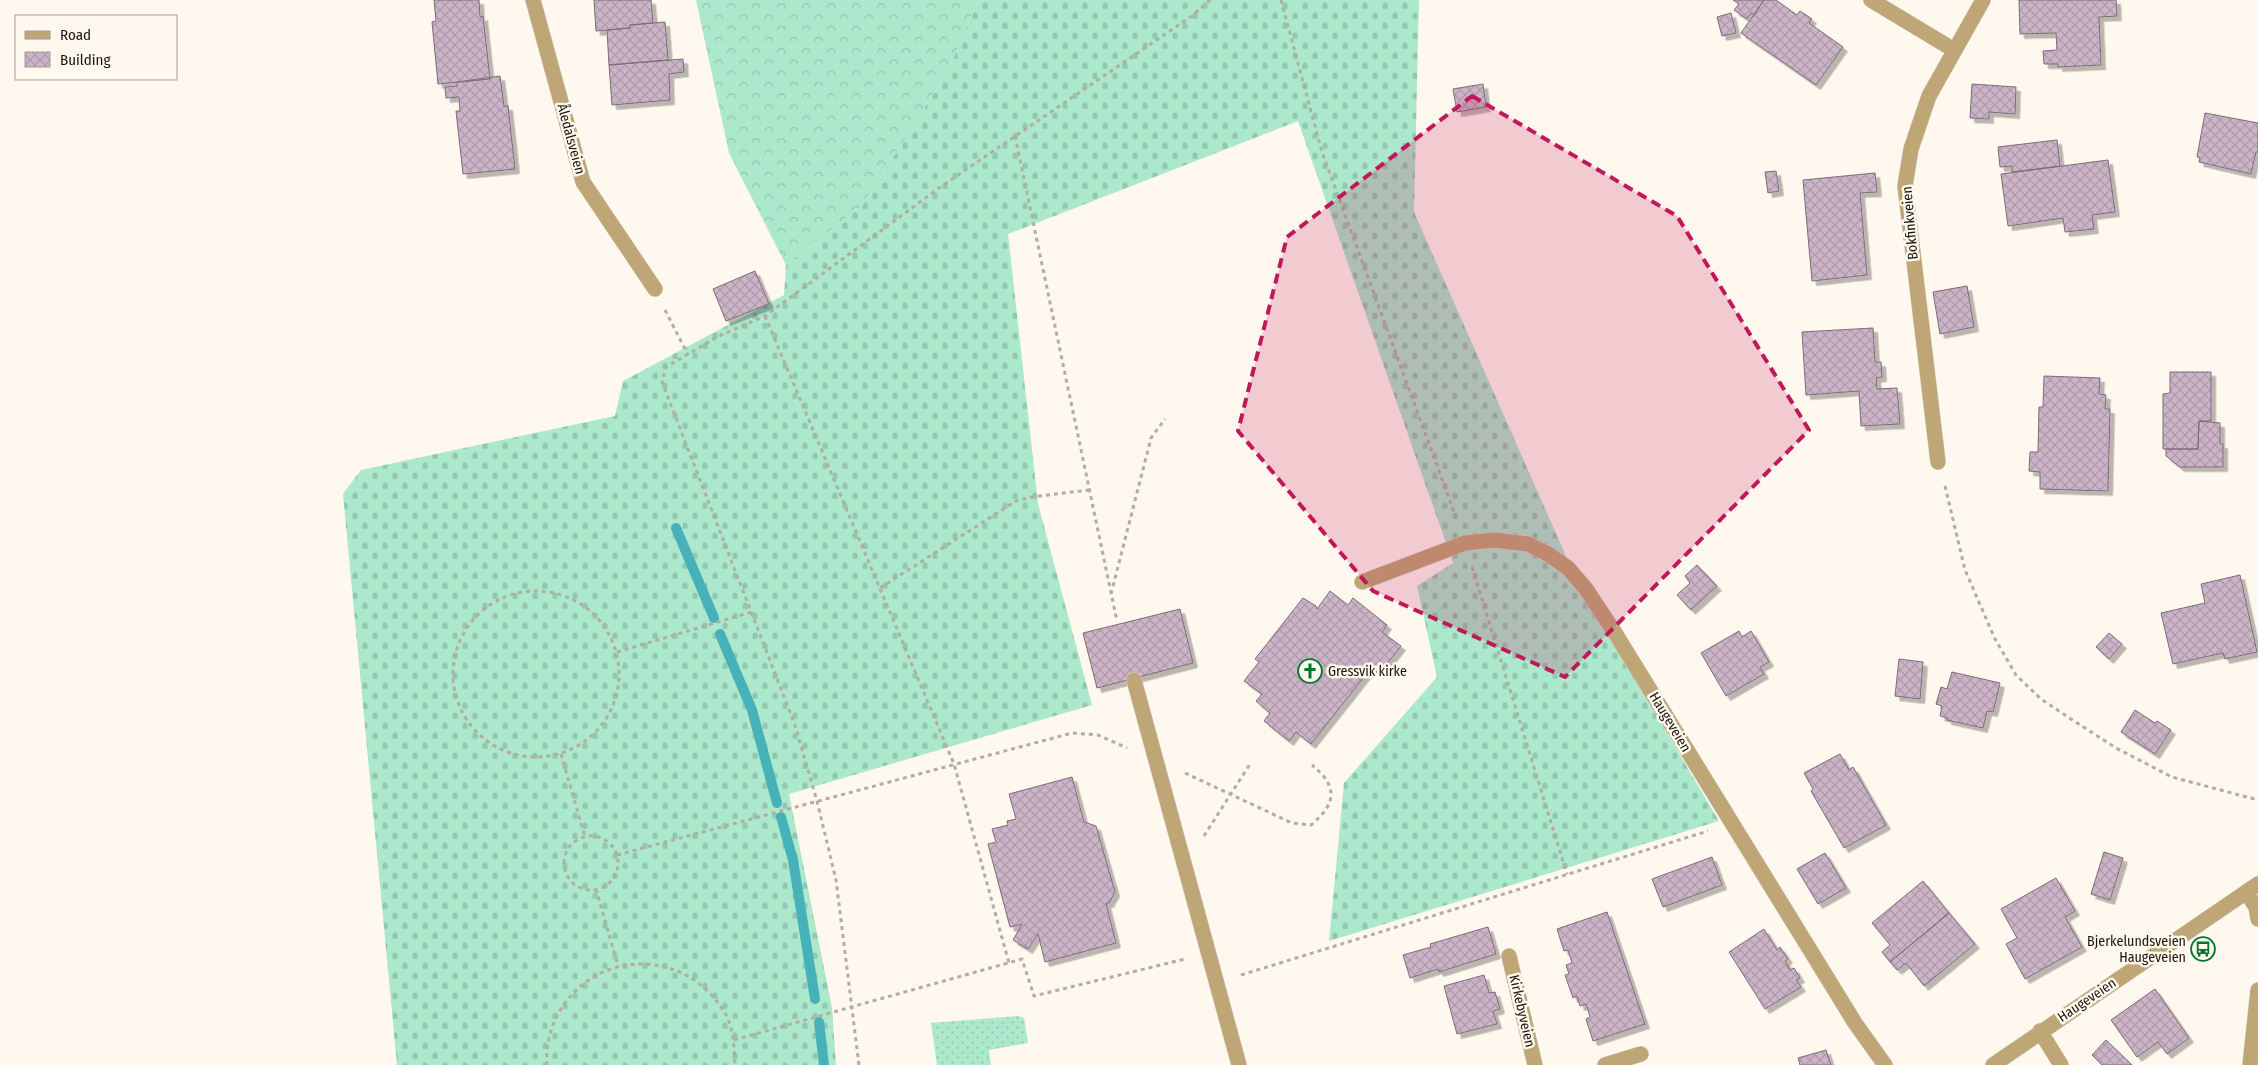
<svg xmlns="http://www.w3.org/2000/svg" width="2258" height="1065" viewBox="0 0 2258 1065" font-family="'Fira Sans Condensed',sans-serif">
	<style>
		.grass { fill: url(#grass-dots) }
		.forest { fill: url(#forest-crowns) }
		.cemetery { fill: url(#cemetery-stones) }
		.lines { fill: none; stroke-linecap: round; stroke-linejoin: round }
		.stream { stroke: #47b1ba; stroke-width: 10 }
		.building { fill: url(#building-cross-hatch); stroke: #7e697a; filter: url(#shadow) }
		.minor-casing { stroke: #dad4ca; stroke-width: 16 }
		.path { stroke: #b2ada3; stroke-width: 3; stroke-dasharray: 4 4; stroke-linecap: butt }
		.minor { stroke: #bfa676; stroke-width: 15 }
		.marked { fill: #c2185b; fill-opacity: 0.2; stroke: #c2185b; stroke-width: 4; stroke-dasharray: 10 6; stroke-linejoin: round }
		.labels { text-anchor: middle; dominant-baseline: central; stroke-width: 5; stroke-linejoin: round; paint-order: stroke }
		.street-label { font-size: 14px; fill: #1a150c; stroke: #fef8ee }
		.poi-label { font-size: 14px; fill: #1a150c; stroke: #fef8ee; text-anchor: start }
	</style>
	<defs>
		<pattern id="grass-dots" width="8" height="8" patternUnits="userSpaceOnUse" patternTransform="scale(1.25)"><rect width="8" height="8" fill="#abe8cc"/><path d="M2 2h.1M6 6h.1" fill="none" stroke="#93c6ae" stroke-width="1.8" stroke-linecap="round"/></pattern>
		<pattern id="forest-crowns" width="20" height="18" patternUnits="userSpaceOnUse" patternTransform="scale(1.25)"><rect width="20" height="18" fill="#abe8cc"/><path d="M2 6a3 3 0 1 1 6 0M12 15a3 3 0 1 1 6 0" fill="none" stroke="#93c6ae"/></pattern>
		<pattern id="cemetery-stones" width="16" height="16" patternUnits="userSpaceOnUse" patternTransform="scale(1.25)"><rect width="16" height="16" fill="#abe8cc"/><path d="M2 7V4a2 2 0 0 1 4 0v3zM10 15v-3a2 2 0 0 1 4 0v3z" fill="#93c6ae"/></pattern>
		<pattern id="building-cross-hatch" width="8" height="8" patternUnits="userSpaceOnUse" patternTransform="scale(1.25)"><rect width="8" height="8" fill="#cbb4c7"/><path d="M0 0l8 8M0 8l8-8" fill="none" stroke="#ae9aaa"/></pattern>
		<filter id="shadow"><feDropShadow dx="4.5" dy="4.5" stdDeviation="0" flood-color="#0004"/></filter>
	</defs>
	<rect width="100%" height="100%" fill="#fef8ee"/>
	<!-- grass -->
	<path class="grass" d="M1018,1016L1024,1018L1028,1043L989,1050L991,1065H937L931,1023Z"/>
	<!-- forest -->
	<path class="forest" d="M696,0H978L947,73L863,205L786,265L729,153Z"/>
	<!-- cemetery -->
	<path class="cemetery" d="M978,0H1419L1414,212L1577,581L1719,821L1329,941L1344,783L1437,677L1417,586L1453,563L1298,121L1008,234L1038,504L1092,705L789,794L832,1008L836,1065H397L343,494L361,470L615,416L623,381L784,295L786,265L863,205L947,73Z"/>
	<g class="lines">
		<!-- stream -->
		<path class="stream" d="M676,528L714,618
			M720,634L752,710L777,803
			M781,817L793,860L815,999
			M819,1022L824,1065"/>
	</g>
	<!-- building -->
	<path class="building" d="M434,0H479L480,17L483,16L490,79L438,84L432,22L436,21Z
		M594,0H651L653,23L630,25V28L596,31Z
		M1733,0H1764L1754,15L1751,13L1747,19L1734,10L1739,4Z
		M1764,0H1776L1797,15L1800,11L1812,19L1809,23L1843,47L1816,85L1741,33Z
		M2019,0H2116L2117,16L2099,17L2101,65L2058,67V64H2044L2043,51L2057,50L2056,33L2020,34Z
		M1731,13L1736,33L1722,36L1717,17Z
		M665,22L668,60L609,65L607,30L630,28V25Z
		M683,59L684,72L669,74L670,100L612,105L609,65Z
		M500,76L504,106H508L515,169L463,174L456,111H460L459,97L446,98L445,87L457,86V82Z
		M1483,84L1486,107L1457,112L1453,89Z
		M1972,84L2016,87L2015,114L1989,112V119L1970,118Z
		M2205,113L2258,123V152H2256L2251,174L2199,162L2200,158L2197,157Z
		M2057,140L2060,166L2012,172V166L2000,167L1998,147Z
		M2108,160L2115,212L2092,215L2094,229L2065,232L2063,218L2008,226L2001,174Z
		M1776,171L1779,191L1768,193L1765,172Z
		M1875,173L1877,192L1860,193L1867,275L1812,281L1803,180Z
		M755,271L769,304L726,321L713,289Z
		M1967,286L1974,327L1940,334L1933,292Z
		M1873,328L1875,362H1881L1882,377L1876,378L1877,389L1897,388L1900,424L1861,426L1859,391L1806,395L1802,332Z
		M2170,372H2211V421H2199L2198,449H2163V394L2170,393Z
		M2044,376L2100,378L2099,394L2106,395L2105,409H2110L2108,491L2040,489V472L2029,471L2030,452H2038L2039,407H2043Z
		M2199,421L2220,423V444H2223V467H2180L2166,456V449H2198Z
		M1697,565L1717,586L1691,610L1677,595L1690,583L1685,576Z
		M2240,575L2257,652L2225,659L2223,653L2173,664L2161,613L2205,603L2201,584Z
		M1330,591L1348,605L1353,598L1387,625L1382,632L1401,646L1379,674L1371,668L1311,744L1296,732L1289,741L1264,721L1270,713L1256,701L1262,694L1244,681L1259,662L1255,659L1303,598L1316,606L1317,609Z
		M1180,609L1193,663L1097,688L1083,633Z
		M1739,631L1742,637L1751,631L1769,662L1760,667L1764,674L1726,696L1701,653Z
		M2109,633L2122,644L2109,659L2096,647Z
		M1899,659L1923,662L1920,699L1895,696Z
		M1952,672L2000,683L1993,712L1987,711L1983,728L1947,720V718L1940,716L1942,706L1936,704L1941,687L1947,689Z
		M2135,710L2155,723L2157,721L2171,730L2155,754L2121,732Z
		M1840,754L1849,770L1853,767L1886,825L1844,848L1811,791L1813,789L1804,773Z
		M1072,777L1084,822L1096,826L1115,892L1109,903H1106L1116,943L1045,962L1038,934L1028,949L1013,940L1022,924L1010,927L988,844L996,842L992,829L1008,825L1007,821L1016,819L1009,794Z
		M2104,852L2123,858L2110,900L2091,894Z
		M1825,853L1846,888L1818,904L1797,869Z
		M1712,857L1722,885L1663,907L1652,879Z
		M2056,878L2075,911L2065,917L2082,947L2025,979L2006,944L2017,938L2001,909Z
		M1923,881L1949,913L1890,962L1882,952L1890,945L1872,923Z
		M1607,912L1645,1024L1593,1041L1586,1019L1590,1017L1586,1004L1580,1006L1577,996L1573,998L1565,975L1569,974L1566,965L1572,963L1568,950L1564,951L1557,929Z
		M1949,913L1975,944L1924,986L1906,963L1897,970L1890,962Z
		M1488,927L1496,954L1439,972L1438,969L1410,978L1403,955L1431,947L1430,944Z
		M1764,929L1777,950L1780,947L1788,959L1785,961L1790,970L1794,968L1800,978L1796,980L1801,987L1765,1009L1729,952Z
		M1484,975L1489,993L1495,992L1500,1009L1493,1011L1497,1024L1457,1034L1444,986Z
		M2155,989L2189,1038L2167,1054L2158,1042L2137,1057L2111,1020Z
		M2106,1040L2132,1065H2102L2092,1055Z
		M1826,1050L1831,1065H1800L1798,1058Z"/>
	<g class="lines">
		<!-- minor casing -->
		<g class="minor-casing">
			<path id="minor" d="M533,0L583,182L655,289
				M1871,0L1954,50
				M1938,462L1905,186L1911,149L1929,96L1983,0
				M1362,582L1465,543L1494,540L1528,544L1548,554L1568,568L1586,589L1615,633L1855,1023L1885,1065
				M1134,680L1239,1065
				M2246,892L2256,907L2258,919
				M1509,956L1535,1065
				M2040,1031L2061,1065
				M1605,1065L1641,1054
				M1993,1065L2258,884
				M2250,1065L2258,990"/>
		</g>
		<!-- path -->
		<path class="path" d="M1281,0L1322,152L1457,520
			M1015,136L1117,621
			M665,310L688,355
			M765,316L954,764L1009,963
			M1945,486L1965,570L1995,639L2016,675L2041,699L2071,719L2116,748L2172,777L2258,800
			M1472,567L1567,874
			M880,588L1016,501L1032,497L1089,490
			M453 674a83 83 0 1 1 166 0a83 83 0 1 1-166 0Z
			M1111,594L1151,438L1165,419
			M617,652L752,612
			M561,754L585,837
			M1185,773L1292,823L1311,825C1336,804 1339,787 1312,765
			M1204,836L1250,764
			M564 863a27 27 0 1 1 54 0a27 27 0 1 1-54 0Z
			M617,855L1072,733L1098,735L1127,748
			M596,889L618,966
			M1241,975L1708,831
			M734,1040L1022,959L1034,996L1185,959
			M547,1065C545,1048 550,1029 558,1014C594,949 683,947 723,1010C734,1026 734,1046 735,1065
			M859,1065L836,880L817,801L795,725L662,382L666,367L719,336L765,316L939,188L1192,16L1210,0"/>
		<!-- minor -->
		<use href="#minor" class="minor"/>
	</g>
	<!-- marked area -->
	<path class="marked" d="M1472,96L1677,216L1809,430L1565,677L1373,591L1238,431L1287,237Z"/>
	<!-- icons -->
	<defs>
		<g id="church-ring" transform="scale(1.25)"><circle r="9.5" fill="#fef8ee" stroke="#00772d" stroke-width="1.5"/><path d="M-1.2-6h2.4v3.5h3.3v2.4h-3.3V6h-2.4V-.1h-3.3v-2.4h3.3Z" fill="#00772d"/></g>
		<g id="bus-ring" transform="scale(1.25)"><circle r="9.5" fill="#fef8ee" stroke="#00772d" stroke-width="1.5"/><path d="M-5-6H5V4H4V6H2V4H-2V6H-4V4H-5ZM-3.5-4V0h7V-4ZM-3.5 1.2v1.5H-2V1.2ZM2 1.2v1.5H3.5V1.2Z" fill="#00772d"/></g>
	</defs>
	<g fill-rule="evenodd">
		<use href="#church-ring" x="1310" y="671"/>
		<use href="#bus-ring" x="2203" y="949"/>
	</g>
	<g class="labels">
		<!-- street labels -->
		<g class="street-label">
			<text transform="translate(571 139) rotate(75)">Åledalsveien</text>
			<text transform="translate(1910 223) rotate(-95)">Bokfinkveien</text>
			<text transform="translate(1670 722) rotate(59)">Haugeveien</text>
			<text transform="translate(2087 1000) rotate(-34)">Haugeveien</text>
			<text transform="translate(1522 1011) rotate(77)">Kirkebyveien</text>
		</g>
		<!-- poi labels -->
		<g class="poi-label">
			<text x="1328" y="671">Gressvik kirke</text>
			<text x="2186" y="941" text-anchor="end">Bjerkelundsveien<tspan x="2186" dy="16">Haugeveien</tspan></text>
		</g>
	</g>
	<!-- legend -->
	<rect x="15" y="15" width="162" height="65" fill="#fef8ee" stroke="#a39d94"/>
	<rect x="25" y="31" width="25" height="8" fill="#bfa676" stroke="#a39d94"/>
	<text x="60" y="40" font-size="15" fill="#1a150c">Road</text>
	<rect x="25" y="52" width="25" height="15" fill="url(#building-cross-hatch)" stroke="#a39d94"/>
	<text x="60" y="65" font-size="15" fill="#1a150c">Building</text>
</svg>
